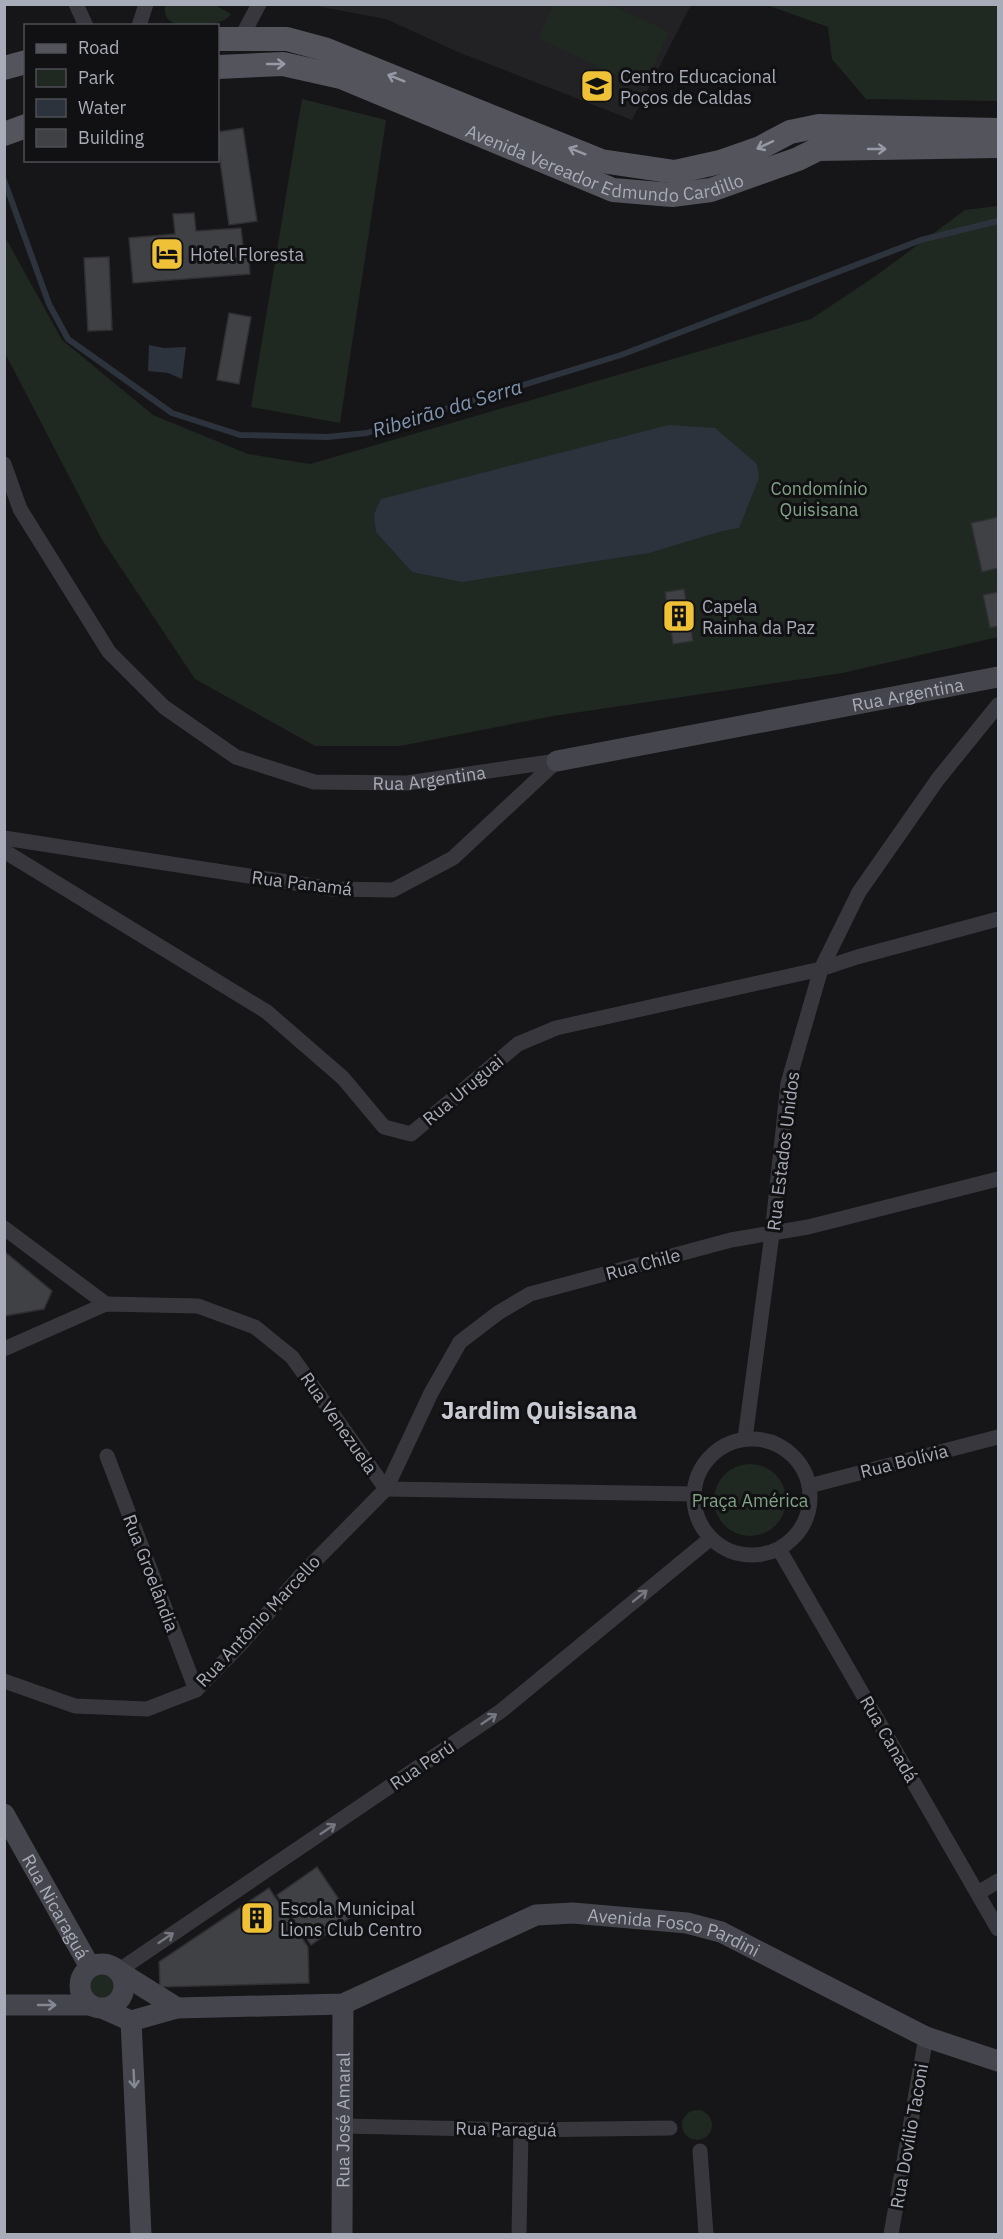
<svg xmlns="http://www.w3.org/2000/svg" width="1003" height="2239" viewBox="0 0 1003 2239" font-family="'IBM Plex Sans',sans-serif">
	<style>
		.built { fill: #222225 }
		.green { fill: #202822 }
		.water { fill: #2c333c }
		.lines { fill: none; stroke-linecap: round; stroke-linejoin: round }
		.stream { stroke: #2c333c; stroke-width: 6 }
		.building { fill: #404145; stroke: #303034; stroke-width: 1.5 }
		.street { stroke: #37373d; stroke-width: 15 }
		.secondary { stroke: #45464d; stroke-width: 21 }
		.primary { stroke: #53545c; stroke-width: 24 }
		.oneway { stroke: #979aa6 }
		.oneway2 { stroke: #757781 }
		.oneway3 { stroke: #858893 }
		.labels { text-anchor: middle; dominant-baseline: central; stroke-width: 6; stroke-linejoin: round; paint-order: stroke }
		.poi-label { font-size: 18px; fill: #a8acb8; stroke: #111113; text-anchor: start }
		.street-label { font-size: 18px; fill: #a8acb8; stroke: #111113 }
		.park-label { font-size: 18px; fill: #80a285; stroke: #111113 }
		.water-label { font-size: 20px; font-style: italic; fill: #8096b2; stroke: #111113 }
		.district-label { font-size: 24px; font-weight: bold; fill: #c9cbd4; stroke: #111113 }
	</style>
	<rect width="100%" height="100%" fill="#161618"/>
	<!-- built -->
	<path class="built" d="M311,5H691L632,120L458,52L386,19Z"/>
	<!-- green -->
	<path class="green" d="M554,4L611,5L669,32L643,88L538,38Z
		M215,5L231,14C223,27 179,31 168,19C164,15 165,9 165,5Z
		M767,5H998V101L866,99L832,59L828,27Z
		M302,99L386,120L340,423L251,407Z
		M998,206V637L843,673L553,716L400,746H315L195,679L101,538L5,353L4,235L62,340L153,415L248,454L310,464L811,319L877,275L965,210Z
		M714 1500a36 36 0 1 1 72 0a36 36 0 1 1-72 0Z
		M88 1986a14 14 0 1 1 28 0a14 14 0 1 1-28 0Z
		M682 2125a15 15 0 1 1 30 0a15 15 0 1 1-30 0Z"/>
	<!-- water -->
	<path class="water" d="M149,345L164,348L186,347L182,379L168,373L148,371Z
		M669,425L715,428L757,464L759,478L739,528L722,531L649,553L462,582L412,572L376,532L374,514L381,499Z"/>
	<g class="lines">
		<!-- stream -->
		<path class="stream" d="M4,180L49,304L68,339L172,413L240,435L327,437L367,433L621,355L921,240L998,221"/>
	</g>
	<!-- building -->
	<path class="building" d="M243,128L257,221L229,225L218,147V132Z
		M194,213L196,231L241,228L243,246H248L250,274L133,283L129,238L175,234L173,214Z
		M109,257L112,330L88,331L84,258Z
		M229,313L251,317L239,384L217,380Z
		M998,517V568L982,572L971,523Z
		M684,589L693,641L673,644L665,592Z
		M998,592V626L990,628L983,595Z
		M4,1251L52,1291L44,1309L4,1316Z
		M317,1867L351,1917L311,1945L277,1895Z
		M269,1888L308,1947L309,1983L160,1987L159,1962Z"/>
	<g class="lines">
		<!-- street -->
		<g class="street">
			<path d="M76,4L86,26"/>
			<path d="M139,26L146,4"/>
			<path d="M241,38L259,4"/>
			<path id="s1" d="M4,464L20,509L109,652L164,707L236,757L314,782L407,783L557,761"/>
			<path d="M4,838L333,889L393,890L453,858L557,761"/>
			<path d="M4,851L267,1012L343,1078L384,1127L411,1134L518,1044L556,1028L821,969L857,957L998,919"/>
			<path d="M4,1228L106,1304"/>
			<path d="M4,1349L106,1304L198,1306L255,1327L292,1357L386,1489L694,1494"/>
			<path d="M745,1439L772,1234L788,1083L821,969L859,892L938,779L998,705"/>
			<circle cx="752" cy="1497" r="58"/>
			<path d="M107,1456L196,1690"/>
			<path d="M809,1486L998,1437"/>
			<path d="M779,1549L998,1929"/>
			<path d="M4,1681L75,1706L147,1709L196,1690L240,1645L303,1573L386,1489L431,1393L460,1342L498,1313L530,1294L731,1240L808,1227L998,1179"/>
			<path d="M978,1893L998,1881"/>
			<path d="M118,1971L501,1711L711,1538"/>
			<path d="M343,2126L521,2130L670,2128"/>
			<path d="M700,2151L706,2234"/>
			<path d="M519,2234L521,2130"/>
			<path d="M891,2234L926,2037"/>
		</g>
		<!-- secondary -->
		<g class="secondary">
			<path id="s2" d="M557,761L998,677"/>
			<path id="s3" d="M4,1814L90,1967"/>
			<circle cx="102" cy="1986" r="22"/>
			<path d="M4,2005H90"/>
			<path id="s4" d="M177,2008L343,2004L536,1915L573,1913L687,1923L721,1932L926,2037L998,2061"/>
			<path d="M104,2009L131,2021L177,2008L118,1971"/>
			<path d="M131,2021L141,2234"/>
			<path id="s5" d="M342,2234L343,2004"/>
		</g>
		<!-- primary -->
		<g class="primary">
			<path d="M218,39H287L324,49L601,161L675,172L720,162L760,148L790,132L819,126L998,130"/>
			<path id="s6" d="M218,67L283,64L341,77L613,190L672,195L711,190L798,159L818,149L998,146"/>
			<path d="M4,68L26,62"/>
			<path d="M4,134L26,126"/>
		</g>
	</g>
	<!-- one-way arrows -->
	<defs><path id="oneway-shaft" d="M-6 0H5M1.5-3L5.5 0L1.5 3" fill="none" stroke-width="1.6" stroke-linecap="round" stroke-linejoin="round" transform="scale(1.5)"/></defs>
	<g class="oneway">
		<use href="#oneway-shaft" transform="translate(276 64)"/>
		<use href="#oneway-shaft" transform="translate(396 78) rotate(-158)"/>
		<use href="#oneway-shaft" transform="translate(765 145) rotate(155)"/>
		<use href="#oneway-shaft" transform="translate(877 149)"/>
		<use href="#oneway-shaft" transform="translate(577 151) rotate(-158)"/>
	</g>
	<g class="oneway2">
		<use href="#oneway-shaft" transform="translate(640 1596) rotate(-39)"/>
		<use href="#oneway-shaft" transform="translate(489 1719) rotate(-34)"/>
		<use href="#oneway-shaft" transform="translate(328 1829) rotate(-34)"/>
		<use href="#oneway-shaft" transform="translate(166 1938) rotate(-34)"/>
	</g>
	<g class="oneway3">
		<use href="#oneway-shaft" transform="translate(47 2005)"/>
		<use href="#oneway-shaft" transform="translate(134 2079) rotate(87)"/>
	</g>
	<!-- icons -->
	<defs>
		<g id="school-square" transform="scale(1.725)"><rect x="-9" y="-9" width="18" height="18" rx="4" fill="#efc137" stroke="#111113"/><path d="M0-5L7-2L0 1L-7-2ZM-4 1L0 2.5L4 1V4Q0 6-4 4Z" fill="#111"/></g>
		<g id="hotel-square" transform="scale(1.725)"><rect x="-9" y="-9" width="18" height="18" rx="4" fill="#efc137" stroke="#111113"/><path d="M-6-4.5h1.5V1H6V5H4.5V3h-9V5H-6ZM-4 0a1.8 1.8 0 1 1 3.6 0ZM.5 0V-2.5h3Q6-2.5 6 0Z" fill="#111"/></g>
		<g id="building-square" transform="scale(1.725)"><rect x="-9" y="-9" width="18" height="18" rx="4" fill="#efc137" stroke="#111113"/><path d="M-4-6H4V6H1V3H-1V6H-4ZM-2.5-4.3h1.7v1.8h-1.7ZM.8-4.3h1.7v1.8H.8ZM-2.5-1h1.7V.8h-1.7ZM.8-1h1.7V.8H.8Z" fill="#111"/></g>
	</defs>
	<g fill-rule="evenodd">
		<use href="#school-square" x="597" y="86"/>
		<use href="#hotel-square" x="167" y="254"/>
		<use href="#building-square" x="679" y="616"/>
		<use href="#building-square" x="257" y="1918"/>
	</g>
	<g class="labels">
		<!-- poi labels -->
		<g class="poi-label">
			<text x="620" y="76">Centro Educacional<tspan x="620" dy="21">Poços de Caldas</tspan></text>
			<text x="190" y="254">Hotel Floresta</text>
			<text x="702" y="606">Capela<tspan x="702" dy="21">Rainha da Paz</tspan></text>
			<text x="280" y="1908">Escola Municipal<tspan x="280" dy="21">Lions Club Centro</tspan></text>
		</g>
		<!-- street labels -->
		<g class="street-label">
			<text stroke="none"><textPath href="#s6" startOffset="406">Avenida Vereador Edmundo Cardillo</textPath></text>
			<text stroke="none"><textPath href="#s2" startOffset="357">Rua Argentina</textPath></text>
			<text stroke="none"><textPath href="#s1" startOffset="579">Rua Argentina</textPath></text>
			<text transform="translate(302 883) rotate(7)">Rua Panamá</text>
			<text transform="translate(463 1090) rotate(-40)">Rua Uruguai</text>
			<text transform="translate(783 1151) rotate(-83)">Rua Estados Unidos</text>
			<text transform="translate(643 1264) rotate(-15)">Rua Chile</text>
			<text transform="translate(339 1423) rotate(55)">Rua Venezuela</text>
			<text transform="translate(904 1461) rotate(-14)">Rua Bolívia</text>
			<text transform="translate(151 1573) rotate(69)">Rua Groelândia</text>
			<text transform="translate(258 1621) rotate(-47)">Rua Antônio Marcello</text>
			<text transform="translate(889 1739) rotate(60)">Rua Canadá</text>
			<text transform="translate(422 1765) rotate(-34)">Rua Perú</text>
			<text stroke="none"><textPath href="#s3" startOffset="106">Rua Nicaraguá</textPath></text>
			<text stroke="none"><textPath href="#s4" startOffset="519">Avenida Fosco Pardini</textPath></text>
			<text stroke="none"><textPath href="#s5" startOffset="114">Rua José Amaral</textPath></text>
			<text transform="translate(506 2129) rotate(1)">Rua Paraguá</text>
			<text transform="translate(909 2136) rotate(-80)">Rua Dovílio Taconi</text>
		</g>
		<!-- park labels -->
		<g class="park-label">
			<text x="819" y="488">Condomínio<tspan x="819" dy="21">Quisisana</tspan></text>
			<text x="750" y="1500">Praça América</text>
		</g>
		<!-- water labels -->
		<g class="water-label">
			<text transform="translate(447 408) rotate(-17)">Ribeirão da Serra</text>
		</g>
		<!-- district labels -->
		<g class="district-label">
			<text x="539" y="1410">Jardim Quisisana</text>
		</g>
	</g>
	<!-- border -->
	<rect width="1003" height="2239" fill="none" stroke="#a8acb8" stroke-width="12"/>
	<!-- legend -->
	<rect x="24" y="24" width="195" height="138" fill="#111113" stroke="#4d4f55" stroke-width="1.5"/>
	<rect x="36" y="44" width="30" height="9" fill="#53545c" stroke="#4d4f55" stroke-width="1.5"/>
	<text x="78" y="54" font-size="18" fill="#a8acb8">Road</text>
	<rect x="36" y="69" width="30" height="18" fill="#202822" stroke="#4d4f55" stroke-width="1.5"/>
	<text x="78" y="84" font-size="18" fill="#a8acb8">Park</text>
	<rect x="36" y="99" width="30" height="18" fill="#2c333c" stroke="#4d4f55" stroke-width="1.5"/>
	<text x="78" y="114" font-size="18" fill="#a8acb8">Water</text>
	<rect x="36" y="129" width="30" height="18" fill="#404145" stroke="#4d4f55" stroke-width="1.5"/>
	<text x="78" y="144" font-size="18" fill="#a8acb8">Building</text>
</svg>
